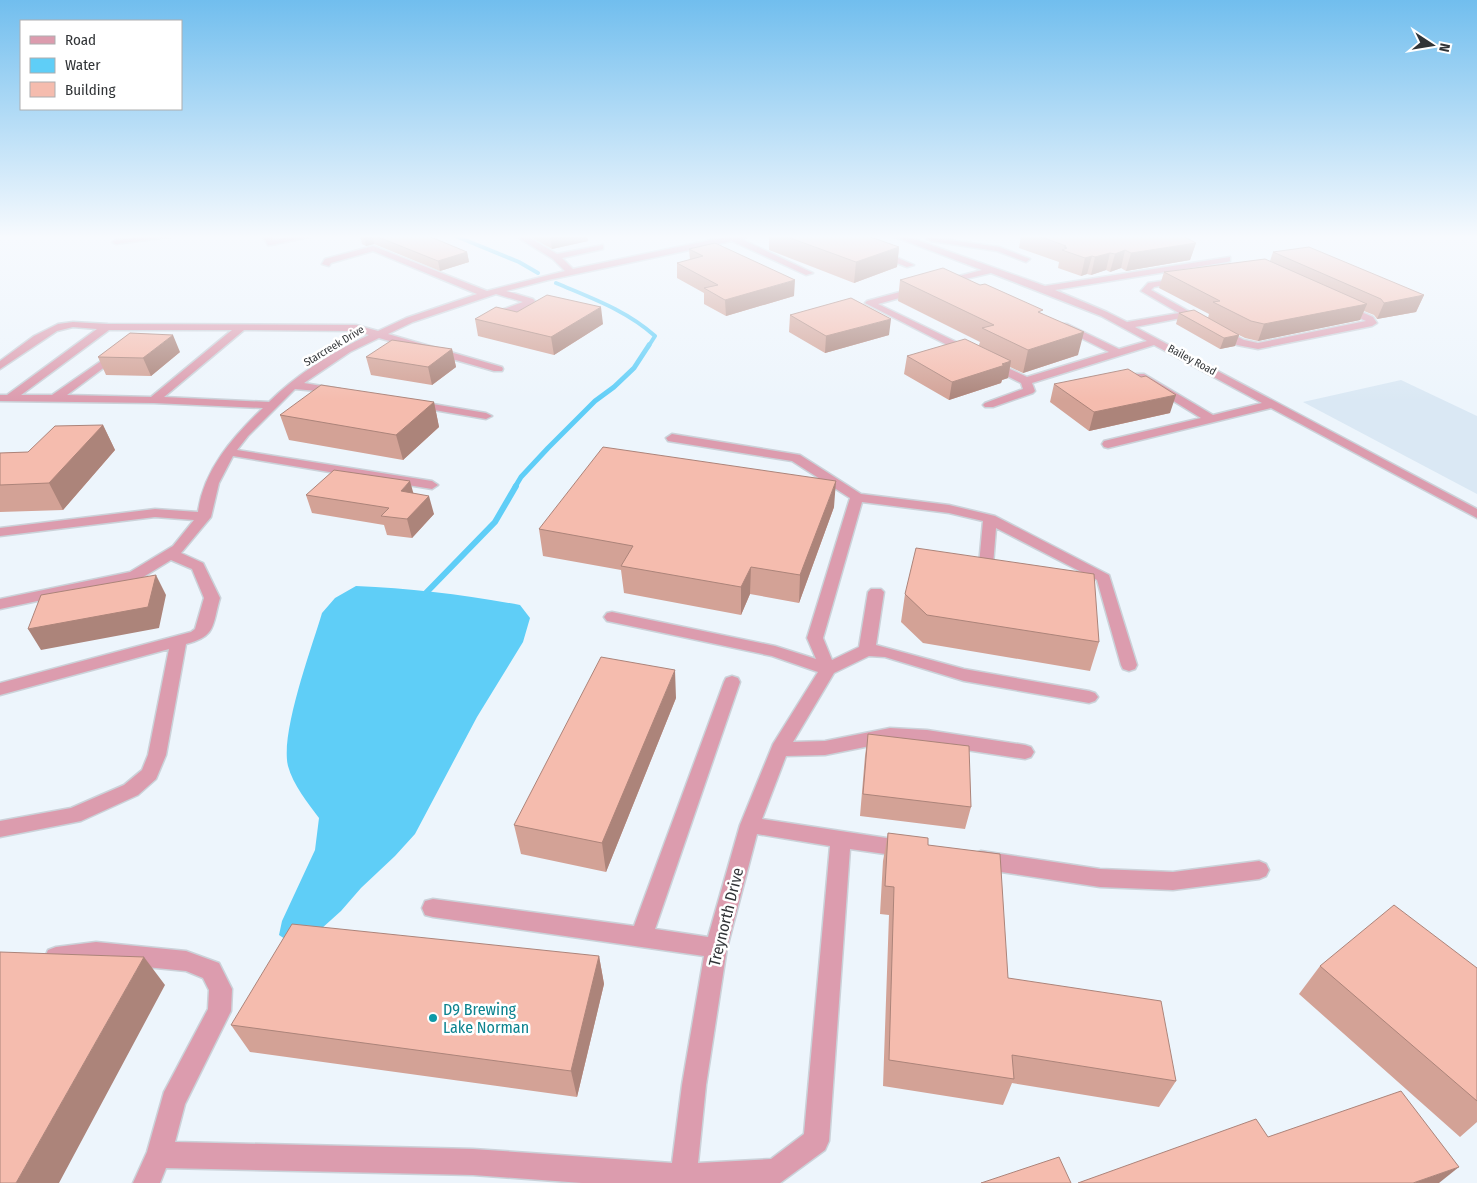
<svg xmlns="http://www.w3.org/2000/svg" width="1477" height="1183" viewBox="0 0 1477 1183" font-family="'Fira Sans Condensed',sans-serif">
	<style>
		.built { fill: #dae8f4 }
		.water { fill: #5fcef7 }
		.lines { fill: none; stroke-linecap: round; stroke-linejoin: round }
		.stream-far2 { stroke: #5fcef7; stroke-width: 4 }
		.stream-far1 { stroke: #5fcef7; stroke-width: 5 }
		.stream { stroke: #5fcef7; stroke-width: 6 }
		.minor-casing { stroke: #cbd2d9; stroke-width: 3 }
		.minor { fill: #dc9cae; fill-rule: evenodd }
		.wall { fill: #d3a296 }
		.shaded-wall { fill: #ac847a }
		.building { fill: #f5bcae; stroke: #ac847a }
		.culture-dot { fill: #0f9aa8; stroke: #fff; stroke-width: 2 }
		.labels { text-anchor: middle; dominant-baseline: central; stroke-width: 5; stroke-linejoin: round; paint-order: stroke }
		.far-street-label { font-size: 11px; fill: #313437; stroke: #fff }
		.near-street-label { font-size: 16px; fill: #313437; stroke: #fff }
		.near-culture-label { font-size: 16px; fill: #0d838f; stroke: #fff; text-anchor: start }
	</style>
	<rect width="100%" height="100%" fill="#edf5fc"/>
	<!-- built -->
	<path class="built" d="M1401,380L1477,416V494L1303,402Z"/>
	<!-- water -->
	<path class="water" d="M356,586C411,588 466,595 520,605L530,618L523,642L477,717L415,834L395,856L361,888L341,911L321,929L285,939L279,935L282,921L315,850L319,818C308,803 293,785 288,766C280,733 312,647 322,613L335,598Z"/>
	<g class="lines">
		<!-- stream-far2 -->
		<path class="stream-far2" d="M453,235L519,262L538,273
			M556,283C591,298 626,310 655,336L648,347"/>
		<!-- stream-far1 -->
		<path class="stream-far1" d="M515,487L521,477L548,448L595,401L614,387L634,368L649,345"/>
		<!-- stream -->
		<path class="stream" d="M423,596L495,522L516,486"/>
		<!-- minor casing -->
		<g class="minor-casing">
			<path id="minor" d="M154,235H184L116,244L112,242L116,240Z
				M262,235H270L273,240L299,235H319L271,245H268Z
				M514,235H525L557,254L603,245V249L562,258L573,269L735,235H752L741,239L813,273L806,275L732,241L548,280L506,291L533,299L535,301C527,309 499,321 488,319V315L523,302L496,294L413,322L388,334L502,367L503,369L502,371H494L379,338L350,352L304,383L340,389L342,391L340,393L295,389L248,436L237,450L432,481L438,485L432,489L233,456L219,483L211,517L181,553L203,563L220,598C212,625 217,636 186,644L166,755L156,779L138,795L81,821L0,837V821L71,808L124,785L142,770L148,755L169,649L0,695V683L191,632L195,629L204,598L192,569L171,560L140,579L0,609V599L130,572L173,546L194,520L155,517L0,536V528L155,509L198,512C204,469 233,437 263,408L154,403L0,401V395H7L97,329L73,327L57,331L0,369V361L34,336L58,324L73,322L108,324L356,325L378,331L406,318L477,294L373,251L331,263L329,266L322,264L325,259L373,246L487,291L565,271L553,259ZM109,330H232L151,397L67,395L121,355L122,353L117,350L52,395H21ZM244,330L355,331L369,335C333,352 298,373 269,402L164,397Z
				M890,235H903L1045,286L1230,257V261L1227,262L1055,290L1107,312L1127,322L1179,313L1141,291L1148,283L1182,278V282L1154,287L1151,290L1199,317V321H1193L1186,317L1135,327L1477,509V518L1271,408L1108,448L1104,447L1102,444L1104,441L1201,418L1136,378L1135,376L1136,374H1144L1213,415L1262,403L1154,345L1032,383L1035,391L1033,393L993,407H985L983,405L985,403L1023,389L1021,383L987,366L986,364L987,362H995L1027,377L1109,352L1061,328V324H1067L1119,349L1147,341L1101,316L991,273L940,285V281L982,270Z
				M928,237L999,247L1030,259L1026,262L997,251L931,241L927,239Z
				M876,251H882L914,265L907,267L876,255Z
				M918,287L921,288V292L878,304L973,350L974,352L973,354H965L865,303L867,301Z
				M1343,304L1373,317L1377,323L1372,326L1258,349L1237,345L1214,331L1219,328L1222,329L1244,340L1258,343L1366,321L1340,309L1338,307Z
				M415,401L486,413L492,416L486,419L411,406L409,404L411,402Z
				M672,434L800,455L861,494L949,505L995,516L1109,575L1137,665L1135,669L1129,671L1123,669L1121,665L1097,580L996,528L993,565L991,568H981L979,565L983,521L949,513L862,502L823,638L832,660L859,647L868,592L871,589H881L884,592L876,645L964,669L1089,691L1095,693L1098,697L1095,701L1089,703L964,681L885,657L869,656L834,673L793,742L825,741L890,728L927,730L1025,745L1031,747L1034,752L1031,757L1025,759L927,744L890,742L825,755L786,756L762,819L906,841L913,843L916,849L913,855L906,857L850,849L829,1141L825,1150L780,1183H582L473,1175L166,1168L160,1183H133L147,1152L164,1092L208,1009L209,990L203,978L186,971L96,962L56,967L48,964L45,957L48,950L56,947L96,942L186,951L219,963L232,989L231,1011L185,1104L175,1142L473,1149L672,1163L682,1085L704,956L433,917L425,915L422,908L425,901L433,899L634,926L724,682L726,678L732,676L738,678L740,682L655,929L708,937L740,825L773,744L818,672L772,656L612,622L607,621L604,617L607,613L612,612L775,646L816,659L807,638L850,498L792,461L668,441L666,438ZM757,834L830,846L804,1134L771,1159L698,1163L706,1085L727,948Z
				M981,851L1100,869L1173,872L1259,861L1266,864L1269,870L1266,876L1259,879L1173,890L1100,887L981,869L974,866L971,860L974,854Z"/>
		</g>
		<!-- minor -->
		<use href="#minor" class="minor"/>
	</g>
	<!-- wall -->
	<path class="wall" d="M360,235H426L467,252L469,262L440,271L374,244L366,246L362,244Z
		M527,235H587L588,241L552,249Z
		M769,235H865L899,247L897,267L854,283L769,250Z
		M1021,235H1099L1196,243L1190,260L1126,271L1121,268L1110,272L1106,270L1091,275L1087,274L1081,276L1058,268L1059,262L1019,248Z
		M689,249L794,296L726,316L704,304V293L677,278V263L690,260Z
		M1273,252L1424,295L1416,312L1377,319L1374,315L1364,311L1360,320L1258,341L1245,338L1239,335L1235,346L1220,349L1176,324L1179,313L1208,318L1209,314L1159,288L1164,272L1270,261Z
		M900,280L1042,313L1078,355L1023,373L1010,367L1008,378L1002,380L1001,383L949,400L904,374L907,356L979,345L980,342L898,301Z
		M517,312L603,324L554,355L478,336L475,319Z
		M790,315L889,335L825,353L789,332Z
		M452,349L456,367L432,385L371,375L366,357Z
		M180,352L151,376L106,375L98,357Z
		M1054,384L1170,413L1089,431L1050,402Z
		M434,402L439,427L403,460L289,440L280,415Z
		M103,425L115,450L63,510L0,512V453L28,452Z
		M414,493L434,514L412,538L387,535L384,525L312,513L306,495Z
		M834,507L799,603L750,594L741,615L624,593L621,570L543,556L539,529Z
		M905,594L1099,642L1090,671L923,643L901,622Z
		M676,698L606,872L521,854L514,825Z
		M868,734L971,807L965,829L860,816L865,756Z
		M888,833L928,845L1008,978L1176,1081L1159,1107L1012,1083L1003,1105L883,1086L889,915L880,914L883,861Z
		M599,956L604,984L577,1097L250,1052L231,1025Z
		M1320,966L1477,968V1122L1460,1137L1299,994Z"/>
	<!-- shaded-wall -->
	<path class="shaded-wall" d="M368,235H372L374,244L366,246L364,236Z
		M550,235H587L588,241L552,249Z
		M1196,243L1190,260L1126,271L1131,253Z
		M899,247L897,267L854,283L856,262Z
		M1125,250L1121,268L1110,272L1115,254Z
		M467,252L469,262L440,271L438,261Z
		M1110,253L1106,270L1091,275L1095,257Z
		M1092,256L1087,274L1081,276L1085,258Z
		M795,280L794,296L726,316L725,300Z
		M1424,295L1416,312L1377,319L1384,303Z
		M1367,304L1360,320L1258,341L1264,324Z
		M601,307L603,324L554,355L551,337Z
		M891,319L889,335L825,353L826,336Z
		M1084,332L1078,355L1023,373L1028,350Z
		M173,335L180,352L151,376L143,358Z
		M1239,335L1235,346L1220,349L1224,338Z
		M452,349L456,367L432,385L428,367Z
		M1011,361L1008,378L1002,380L1001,383L949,400L952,382Z
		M1176,395L1170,413L1089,431L1094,412Z
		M434,402L439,427L403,460L396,435Z
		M103,425L115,450L63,510L49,483Z
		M410,481L415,499L401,491Z
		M836,481L834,507L799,603L800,575Z
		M429,496L434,514L412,538L407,519Z
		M751,567L750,594L741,615V587Z
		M156,575L166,595L159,628L41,650L28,629Z
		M675,670L676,698L606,872L602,843Z
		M599,956L604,984L577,1097L571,1071Z
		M144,957L165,985L59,1183H16Z
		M1459,1167L1439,1183H1413Z"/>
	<!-- building -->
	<path class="building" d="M373,235H426L467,252L438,261Z
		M782,235H865L899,247L856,262Z
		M1036,235H1181L1196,243L1131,253L1125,250L1115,254L1110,253L1095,257L1092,256L1085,258L1062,250L1067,248L1064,247L1066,246Z
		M715,243L795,280L725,300L704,288L718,285L677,263L703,256L689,249Z
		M1309,247L1424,295L1384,303L1381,299L1273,252Z
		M1265,259L1367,304L1264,324L1251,321L1213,302L1220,301L1164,272Z
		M943,268L980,285L985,284L1043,310L1038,312L1084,332L1028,350L982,328L994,325L900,280Z
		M547,295L601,307L551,337L475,319L496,307L517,312Z
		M851,298L891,319L826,336L790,315Z
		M1194,310L1239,335L1224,338L1179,313Z
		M130,333L173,335L143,358L98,357Z
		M965,339L1011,361L1002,364L1005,365L952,382L907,356Z
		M392,340L452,349L428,367L366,357Z
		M1128,369L1141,377L1146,376L1176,395L1094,412L1054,384Z
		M321,385L434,402L396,435L280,415Z
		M103,425L49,483L0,485V453L28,452L55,426Z
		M603,447L836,481L800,575L751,567L741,587L621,566L633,546L539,529Z
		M334,470L410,481L401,491L429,496L407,519L381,516L389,508L306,495Z
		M916,548L1094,574L1099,642L927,615L905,594Z
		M156,575L148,607L28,629L41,595Z
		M601,657L675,670L602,843L514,825Z
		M868,734L969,746L971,807L863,794Z
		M888,833L928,838V845L1000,854L1008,978L1161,1001L1176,1081L1012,1055L1014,1079L889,1060L894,887L885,886Z
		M1394,905L1477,968V1101L1320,966Z
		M292,924L599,956L571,1071L231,1025Z
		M0,952L144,957L16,1183H0Z
		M1401,1091L1459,1167L1413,1183H1078L1256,1119L1268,1137Z
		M1059,1157L1071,1183H981Z"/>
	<!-- sky -->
	<linearGradient id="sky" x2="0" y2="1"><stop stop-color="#71beee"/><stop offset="0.59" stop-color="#f7fafe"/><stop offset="1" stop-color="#f7fafe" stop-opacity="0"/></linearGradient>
	<rect width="1477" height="401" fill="url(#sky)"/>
	<!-- markers -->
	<circle class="culture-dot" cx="433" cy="1018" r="5"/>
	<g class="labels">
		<!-- far-street labels -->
		<g class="far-street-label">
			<text transform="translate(334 346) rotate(-31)">Starcreek Drive</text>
			<text transform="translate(1192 360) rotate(28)">Bailey Road</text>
		</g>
		<!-- near-street labels -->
		<g class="near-street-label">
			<text transform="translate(726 917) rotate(-76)">Treynorth Drive</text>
		</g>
		<!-- near-culture labels -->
		<g class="near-culture-label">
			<text x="443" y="1009">D9 Brewing<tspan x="443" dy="18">Lake Norman</tspan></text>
		</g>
	</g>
	<!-- legend -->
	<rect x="20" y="20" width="162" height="90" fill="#ffffff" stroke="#adaeaf"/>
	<rect x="30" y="36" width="25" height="8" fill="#dc9cae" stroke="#adaeaf"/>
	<text x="65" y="45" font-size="15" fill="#313437">Road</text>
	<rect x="30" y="58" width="25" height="15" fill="#5fcef7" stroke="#adaeaf"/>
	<text x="65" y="70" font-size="15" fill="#313437">Water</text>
	<rect x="30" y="82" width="25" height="15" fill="#f5bcae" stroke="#adaeaf"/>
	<text x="65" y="95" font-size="15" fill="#313437">Building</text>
	<!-- north arrow -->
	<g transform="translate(1432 45) rotate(102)" stroke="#ffffff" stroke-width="4" paint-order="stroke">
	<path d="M0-4L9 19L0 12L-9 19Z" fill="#313437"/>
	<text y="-8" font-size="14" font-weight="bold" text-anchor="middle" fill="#313437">N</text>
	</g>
</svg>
